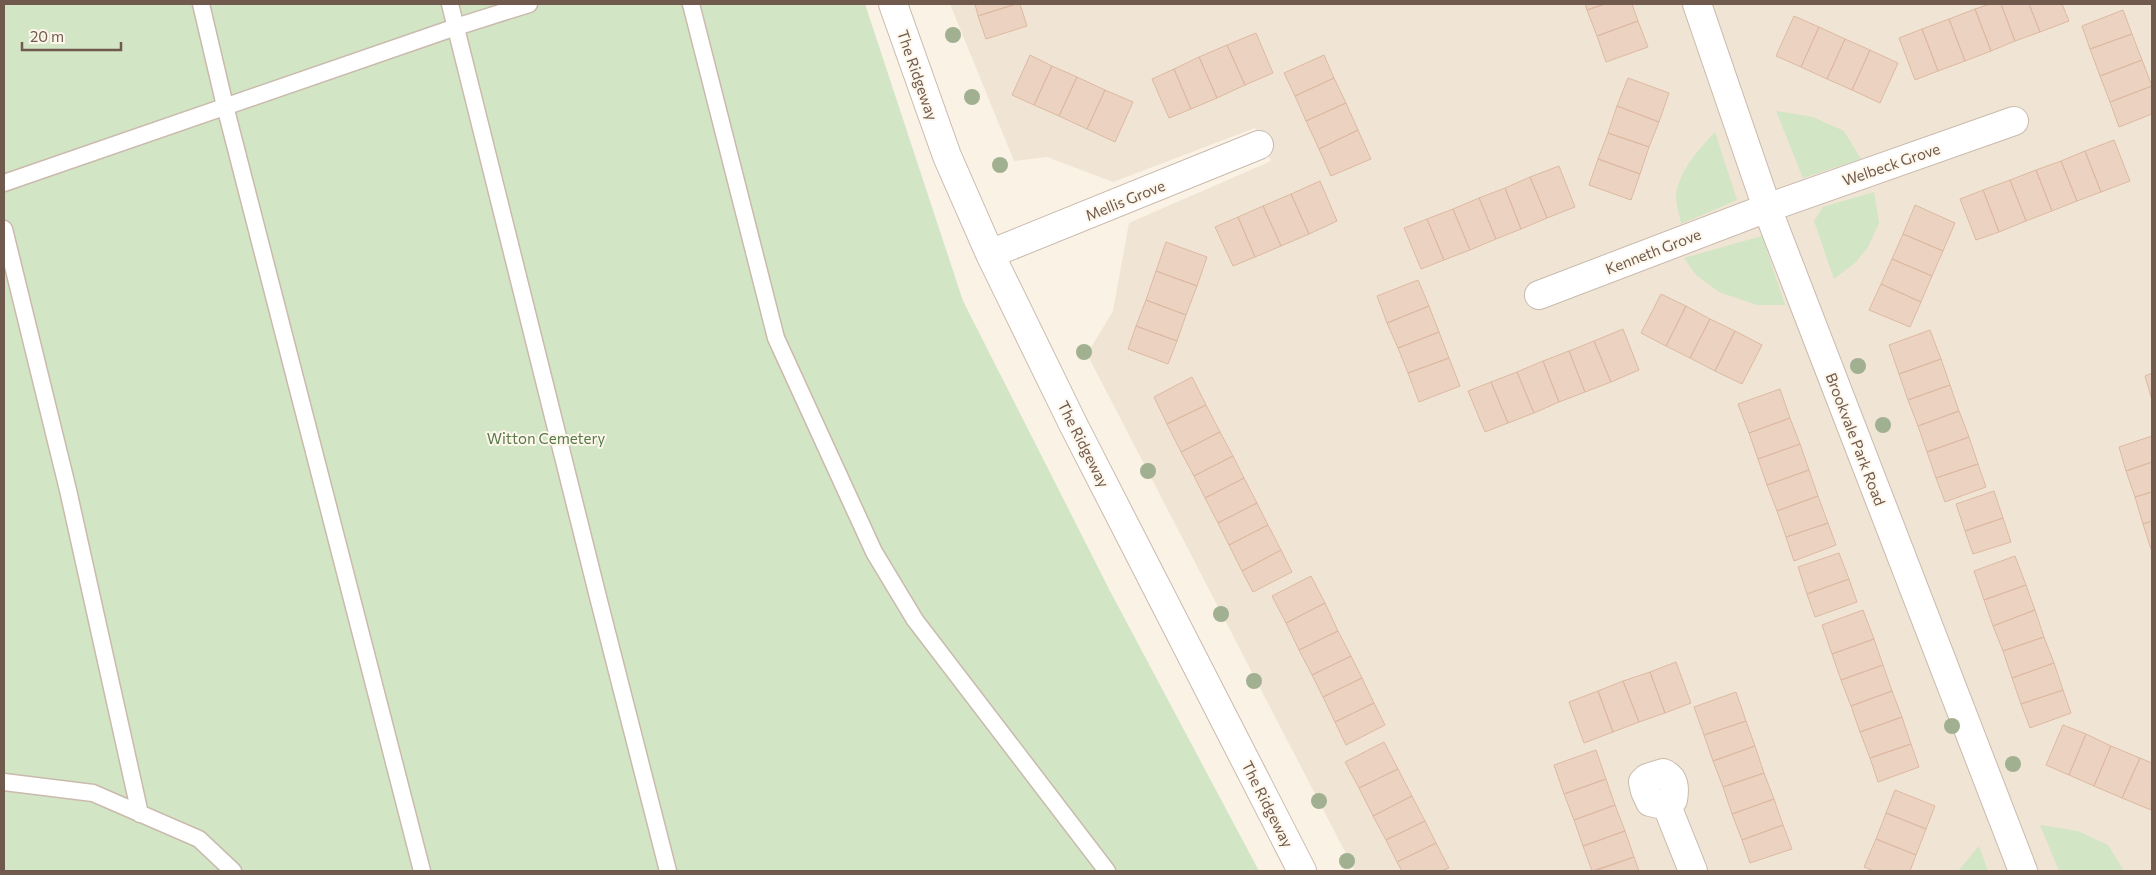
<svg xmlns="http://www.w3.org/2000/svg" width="2156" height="875" viewBox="0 0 2156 875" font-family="Commissioner,sans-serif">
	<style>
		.residential { fill: #f0e4d4 }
		.green { fill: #d2e5c5 }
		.building { fill: #ecd2c0; stroke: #ddb9a2 }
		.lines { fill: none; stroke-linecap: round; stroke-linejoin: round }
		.service-casing { stroke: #cabaad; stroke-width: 19 }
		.minor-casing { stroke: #cabaad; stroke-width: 30 }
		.service { stroke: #fff; stroke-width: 16 }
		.minor { stroke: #fff; stroke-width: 28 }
		.tree { fill: #a0b090 }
		.labels { text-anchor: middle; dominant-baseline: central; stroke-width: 4; stroke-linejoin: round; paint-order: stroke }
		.street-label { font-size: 15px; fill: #705a4d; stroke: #fdf6eb }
		.park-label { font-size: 15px; fill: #577a4a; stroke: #fdf6eb }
	</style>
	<rect width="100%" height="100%" fill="#faf2e5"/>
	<!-- residential -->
	<path class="residential" d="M950,4H2152V871H1355L1087,354L1113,311L1129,223L1271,161L1255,128L1113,182L1047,157L1014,161Z"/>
	<!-- green -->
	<path class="green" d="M4,4H865L963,301L1110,591L1259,871H4Z
		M1776,111L1813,117L1844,131L1861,159L1803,178Z
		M1715,132L1737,200L1681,224C1680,215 1676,205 1676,196C1678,172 1699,149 1715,132Z
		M1874,192L1879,223L1868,247L1856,262L1834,279L1814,221L1823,207Z
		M1762,236L1785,305H1757L1719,292L1696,275L1684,258Z
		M2040,825L2078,831L2108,845L2124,871H2059Z
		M1979,846L1988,871H1958Z"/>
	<!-- building -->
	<path class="building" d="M975,4H1016L978,16Z
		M1016,4H1020L1027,26L986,39L978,16Z
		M1585,4H1605L1587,10Z
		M1605,4H1632L1638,21L1597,36L1587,10Z
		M1990,4H2001L2015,41L1991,51L1975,9Z
		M2001,4H2029L2040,32L2015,41Z
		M2029,4H2062L2069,21L2040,32Z
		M1975,9L1991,51L1965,61L1949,19Z
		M2123,10L2132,34L2090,49L2082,26Z
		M1794,16L1819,27L1801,67L1776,56Z
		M1949,19L1965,61L1938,71L1922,29Z
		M1638,21L1648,47L1606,62L1597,36Z
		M1819,27L1845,39L1827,79L1801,67Z
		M1922,29L1938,71L1915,80L1899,38Z
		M1256,33L1273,73L1245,85L1227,45Z
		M2132,34L2142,60L2100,76L2090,49Z
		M1845,39L1870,50L1852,90L1827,79Z
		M1227,45L1245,85L1217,98L1199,57Z
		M1870,50L1898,63L1880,103L1852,90Z
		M1030,55L1052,66L1034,105L1012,95Z
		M1324,55L1334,78L1295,96L1284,73Z
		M1199,57L1217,98L1191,109L1174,69Z
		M2142,60L2152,86L2110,102L2100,76Z
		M1052,66L1077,77L1059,116L1034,105Z
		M1174,69L1191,109L1169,118L1152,79Z
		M1077,77L1105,90L1087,129L1059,116Z
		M1334,78L1346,103L1306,121L1295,96Z
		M1628,78L1669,93L1659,122L1617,106Z
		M2152,86V114L2119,127L2110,102Z
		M1105,90L1133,102L1115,142L1087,129Z
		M1346,103L1358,130L1319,149L1306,121Z
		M1617,106L1659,122L1649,147L1608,133Z
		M1358,130L1371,159L1331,176L1319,149Z
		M1608,133L1649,147L1640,174L1598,159Z
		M2114,140L2130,181L2101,192L2085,151Z
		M2085,151L2101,192L2077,201L2061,161Z
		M1598,159L1640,174L1631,200L1589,185Z
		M2061,161L2077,201L2052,211L2036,170Z
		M1559,166L1575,207L1547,218L1530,177Z
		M2036,170L2052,211L2026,221L2010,180Z
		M1530,177L1547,218L1521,229L1505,188Z
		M2010,180L2026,221L1999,232L1983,190Z
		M1320,181L1337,221L1309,234L1291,194Z
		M1505,188L1521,229L1496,239L1479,198Z
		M1983,190L1999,232L1976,240L1960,199Z
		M1291,194L1309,234L1281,246L1263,206Z
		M1479,198L1496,239L1470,250L1453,209Z
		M1915,205L1955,223L1943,251L1903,234Z
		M1263,206L1281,246L1255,257L1238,217Z
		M1453,209L1470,250L1444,260L1427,219Z
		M1238,217L1255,257L1233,266L1215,227Z
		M1427,219L1444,260L1421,269L1404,228Z
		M1903,234L1943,251L1932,276L1892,259Z
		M1166,242L1207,257L1197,286L1156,271Z
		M1892,259L1932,276L1921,302L1881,284Z
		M1156,271L1197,286L1186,315L1146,300Z
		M1418,280L1429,306L1387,323L1377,296Z
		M1881,284L1921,302L1910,327L1869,310Z
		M1661,294L1686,306L1666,346L1641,333Z
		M1146,300L1186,315L1177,341L1136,326Z
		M1429,306L1439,332L1398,348L1387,323Z
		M1686,306L1710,319L1690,358L1666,346Z
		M1710,319L1735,331L1715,371L1690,358Z
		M1136,326L1177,341L1168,364L1128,349Z
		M1623,329L1639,370L1611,382L1594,341Z
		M1930,330L1941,359L1899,374L1889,345Z
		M1735,331L1762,345L1742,384L1715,371Z
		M1439,332L1449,358L1408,373L1398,348Z
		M1594,341L1611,382L1585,392L1569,351Z
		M1569,351L1585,392L1559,402L1543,361Z
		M1449,358L1460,386L1419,402L1408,373Z
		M1941,359L1950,385L1908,400L1899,374Z
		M1543,361L1559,402L1534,413L1517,372Z
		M1517,372L1534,413L1508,423L1491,382Z
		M2152,373V400L2145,376Z
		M1192,377L1206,405L1167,424L1154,397Z
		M1491,382L1508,423L1485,432L1468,391Z
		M1950,385L1959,411L1918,426L1908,400Z
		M1780,389L1790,418L1749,433L1738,404Z
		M1206,405L1220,432L1181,452L1167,424Z
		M1959,411L1969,437L1927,452L1918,426Z
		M1790,418L1800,444L1758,459L1749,433Z
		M1220,432L1233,456L1194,476L1181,452Z
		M2152,436V462L2126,471L2119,447Z
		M1969,437L1978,464L1936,478L1927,452Z
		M1800,444L1809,470L1767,485L1758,459Z
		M1233,456L1244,478L1205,498L1194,476Z
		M2152,462V492L2135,497L2126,471Z
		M1978,464L1986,487L1945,502L1936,478Z
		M1809,470L1818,496L1777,511L1767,485Z
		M1244,478L1257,503L1218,523L1205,498Z
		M1994,491L2003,518L1965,531L1956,504Z
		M2152,492V521L2143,524L2135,497Z
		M1818,496L1828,523L1786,537L1777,511Z
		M1257,503L1268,525L1229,545L1218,523Z
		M2003,518L2011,542L1973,554L1965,531Z
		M2152,521V549H2151L2143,524Z
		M1828,523L1836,545L1794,561L1786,537Z
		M1268,525L1281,550L1242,571L1229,545Z
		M1281,550L1292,572L1253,592L1242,571Z
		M1839,553L1849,579L1807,594L1798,567Z
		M2015,556L2026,585L1984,600L1974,571Z
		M1311,576L1325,603L1286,623L1272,596Z
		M1849,579L1857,602L1815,617L1807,594Z
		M2026,585L2035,610L1993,626L1984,600Z
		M1325,603L1338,631L1299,650L1286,623Z
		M1863,610L1874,639L1832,654L1822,625Z
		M2035,610L2044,637L2003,651L1993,626Z
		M1338,631L1351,656L1312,675L1299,650Z
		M2044,637L2054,663L2012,678L2003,651Z
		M1874,639L1883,665L1841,680L1832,654Z
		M1351,656L1362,678L1323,697L1312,675Z
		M1676,662L1691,703L1665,713L1650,672Z
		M2054,663L2063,690L2021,704L2012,678Z
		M1883,665L1892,691L1851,706L1841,680Z
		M1650,672L1665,713L1639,722L1623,681Z
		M1362,678L1374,703L1335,722L1323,697Z
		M1623,681L1639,722L1613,732L1598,691Z
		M2063,690L2071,713L2030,728L2021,704Z
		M1598,691L1613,732L1584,743L1569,702Z
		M1892,691L1902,717L1860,732L1851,706Z
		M1736,692L1746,721L1704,735L1694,707Z
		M1374,703L1385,725L1346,745L1335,722Z
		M1902,717L1911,744L1870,758L1860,732Z
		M1746,721L1755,746L1713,761L1704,735Z
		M2063,725L2086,734L2069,775L2046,765Z
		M2086,734L2111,746L2094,786L2069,775Z
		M1384,742L1398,769L1359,788L1345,762Z
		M1911,744L1919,767L1878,782L1870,758Z
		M1755,746L1764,773L1723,787L1713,761Z
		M2111,746L2140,758L2122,798L2094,786Z
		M1596,750L1606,779L1564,794L1554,765Z
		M2140,758L2152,763L2151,810L2122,798Z
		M1398,769L1412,796L1373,816L1359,788Z
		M1764,773L1774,799L1732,814L1723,787Z
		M1606,779L1615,805L1574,820L1564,794Z
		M1895,790L1935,806L1926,829L1886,813Z
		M1412,796L1425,821L1386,840L1373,816Z
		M1774,799L1783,825L1742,840L1732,814Z
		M1615,805L1625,831L1583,846L1574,820Z
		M1886,813L1926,829L1916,855L1876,839Z
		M1425,821L1436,843L1397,862L1386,840Z
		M1783,825L1792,849L1750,863L1742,840Z
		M1625,831L1634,857L1592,871L1583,846Z
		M1876,839L1916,855L1910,871H1874L1864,867Z
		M1436,843L1449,868L1441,871H1402L1397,862Z
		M1634,857L1639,871H1595Z"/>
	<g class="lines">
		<!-- service casing -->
		<g class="service-casing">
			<path id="service" d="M201,4L225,106L422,871
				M450,4L598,597L668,871
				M691,4L776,338L874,552L915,620L1107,871
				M4,183L456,27L529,4
				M4,229L68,490L140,814
				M4,782L93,793L199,839L233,871"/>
		</g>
		<!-- minor casing -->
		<g class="minor-casing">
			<path id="minor" d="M893,4L947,156L990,254L1073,424L1302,871
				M1697,4L1767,208L2023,871
				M990,254L1259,145
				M1539,295L1767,208L2014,121
				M1663,773C1675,778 1675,788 1673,800L1667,806L1650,802L1645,791L1643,782L1647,778Z
				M1667,806L1693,871"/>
		</g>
		<!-- service -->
		<use href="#service" class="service"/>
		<!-- minor -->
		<use href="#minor" class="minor"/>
	</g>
	<!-- trees -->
	<g class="tree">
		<circle cx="953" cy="35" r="8"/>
		<circle cx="972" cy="97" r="8"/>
		<circle cx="1000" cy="165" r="8"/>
		<circle cx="1084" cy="352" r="8"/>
		<circle cx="1858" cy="366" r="8"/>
		<circle cx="1883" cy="425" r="8"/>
		<circle cx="1148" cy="471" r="8"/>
		<circle cx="1221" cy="614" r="8"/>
		<circle cx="1254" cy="681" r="8"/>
		<circle cx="1952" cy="726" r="8"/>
		<circle cx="2013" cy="764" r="8"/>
		<circle cx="1319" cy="801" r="8"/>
		<circle cx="1347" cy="861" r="8"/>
	</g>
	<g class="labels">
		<!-- street labels -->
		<g class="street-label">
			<text transform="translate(918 75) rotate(71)">The Ridgeway</text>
			<text transform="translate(1891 164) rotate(-19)">Welbeck Grove</text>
			<text transform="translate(1125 200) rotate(-22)">Mellis Grove</text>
			<text transform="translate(1653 251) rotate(-21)">Kenneth Grove</text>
			<text transform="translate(1856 439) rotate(69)">Brookvale Park Road</text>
			<text transform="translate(1084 444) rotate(63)">The Ridgeway</text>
			<text transform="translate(1268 804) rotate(63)">The Ridgeway</text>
		</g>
		<!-- park labels -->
		<g class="park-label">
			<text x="546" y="438">Witton Cemetery</text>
		</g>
	</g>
	<!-- border -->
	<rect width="2156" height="875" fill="none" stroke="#705a4d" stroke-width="10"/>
	<!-- scale -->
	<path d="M22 42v8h99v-8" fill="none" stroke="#705a4d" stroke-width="2.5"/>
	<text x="30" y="42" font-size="15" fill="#705a4d" stroke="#fdf6eb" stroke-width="4" paint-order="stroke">20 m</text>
</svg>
